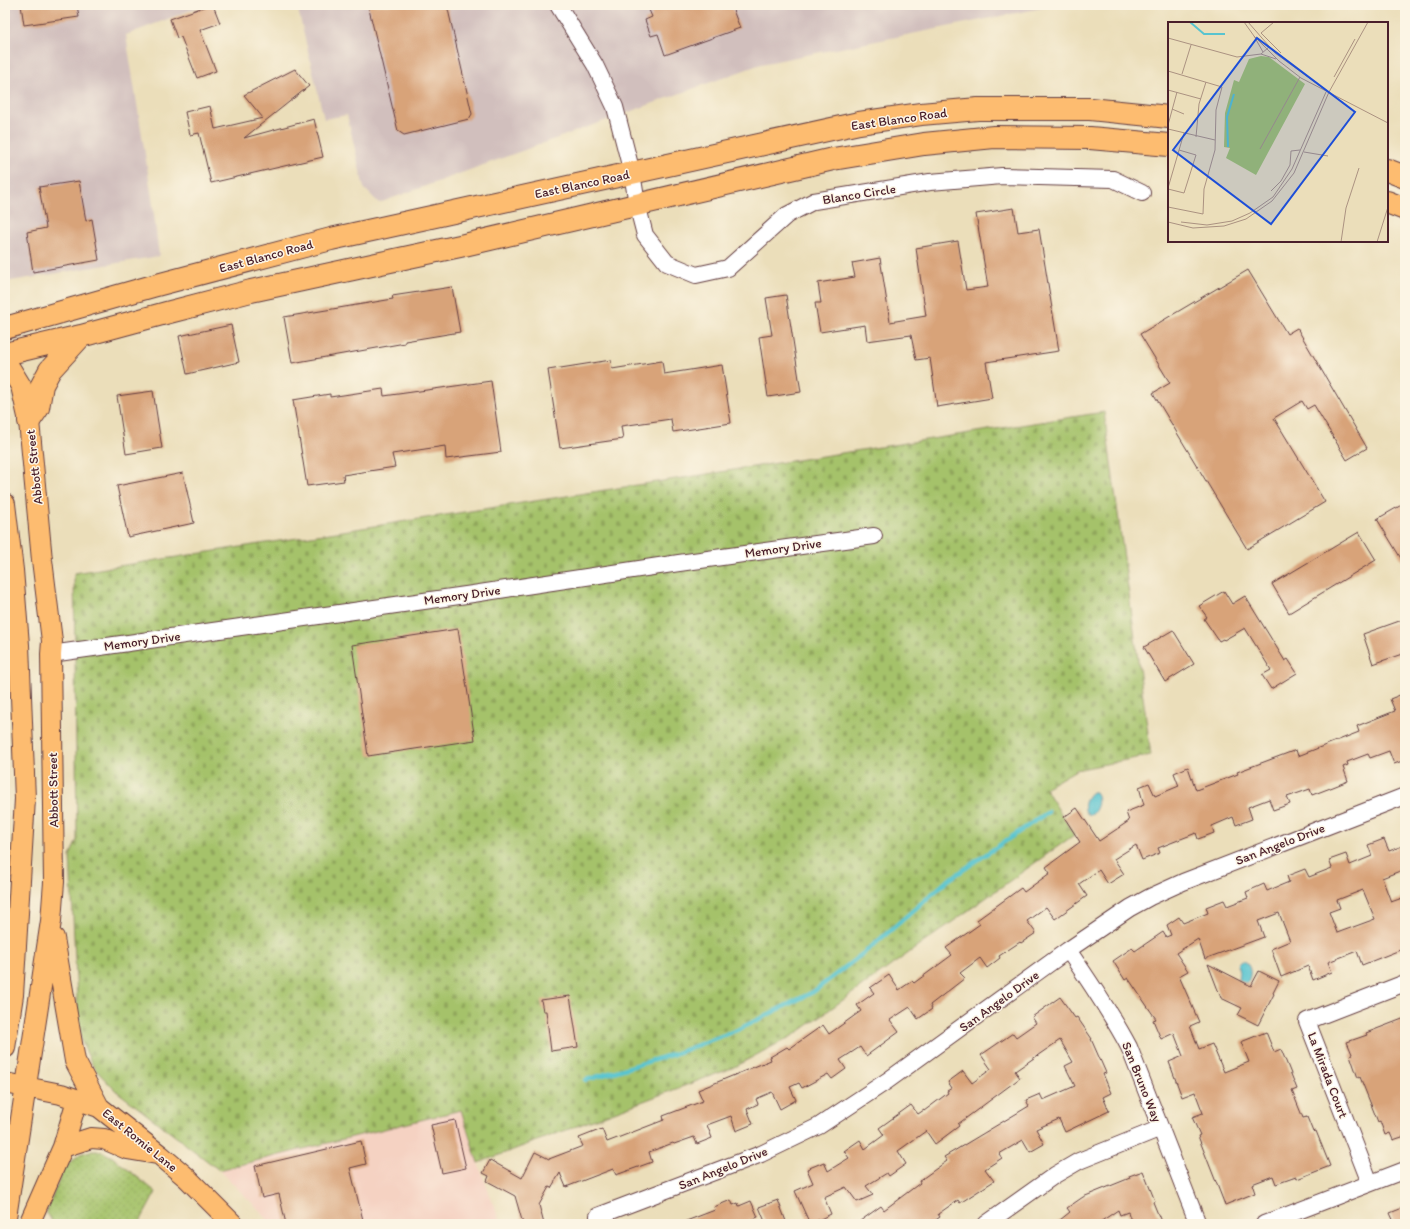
<svg xmlns="http://www.w3.org/2000/svg" width="1410" height="1229" viewBox="0 0 1410 1229" font-family="Itim,sans-serif">
	<style>
		.built { fill: #f5d2c2 }
		.industrial { fill: #d1bfbd }
		.grass { fill: url(#grass-dots); stroke: #78704a }
		.cemetery { fill: url(#cemetery-stones); stroke: #78704a }
		.water { fill: #58c4d0; stroke: #51727e }
		.lines { fill: none; stroke-linecap: round; stroke-linejoin: round }
		.stream { stroke: #58c4d0; stroke-width: 4.5 }
		.building { fill: #d8a379; fill-rule: evenodd }
		.minor-casing { stroke: #623c40; stroke-width: 18 }
		.major-casing { stroke: #623c40; stroke-width: 22 }
		.highway-casing { stroke: #623c40; stroke-width: 24 }
		.minor { stroke: #fff; stroke-width: 16 }
		.major { stroke: #fdbc6f; stroke-width: 20 }
		.highway { stroke: #fdbc6f; stroke-width: 22 }
		.labels { text-anchor: middle; dominant-baseline: central; stroke-width: 3; stroke-linejoin: round; paint-order: stroke }
		.street-label { font-size: 13px; fill: #4a1f2b; stroke: #fcf5e5 }
		.inset-river { fill: none; stroke: #58c4d0; stroke-width: 2 }
		.inset-road { fill: none; stroke: #ab9281; stroke-width: 1 }
		.view { fill: #1d4ed8; fill-opacity: 0.15; stroke: #1d4ed8; stroke-width: 2 }
		.inset-edge { fill: none; stroke: #4a1f2b; stroke-width: 2 }
	</style>
	<defs>
		<pattern id="grass-dots" width="8" height="8" patternUnits="userSpaceOnUse"><rect width="8" height="8" fill="#a5c26a"/><path d="M2 2h.1M6 6h.1" fill="none" stroke="#90a65c" stroke-width="1.8" stroke-linecap="round"/></pattern>
		<pattern id="cemetery-stones" width="16" height="16" patternUnits="userSpaceOnUse"><rect width="16" height="16" fill="#a5c26a"/><path d="M2 7V4a2 2 0 0 1 4 0v3zM10 15v-3a2 2 0 0 1 4 0v3z" fill="#90a65c"/></pattern>
	</defs>
	<rect width="100%" height="100%" fill="#fcf5e5"/>
	<filter id="ink" filterUnits="userSpaceOnUse"><feTurbulence type="fractalNoise" baseFrequency=".025" numOctaves="2"/><feDisplacementMap in="SourceGraphic" scale="8" xChannelSelector="R" yChannelSelector="G"/><feConvolveMatrix kernelMatrix="1 2 1 2 8 2 1 2 1" color-interpolation-filters="sRGB"/></filter>
	<filter id="wash" filterUnits="userSpaceOnUse"><feTurbulence type="fractalNoise" baseFrequency=".012" numOctaves="4" result="noise"/><feDisplacementMap in="SourceGraphic" scale="16" xChannelSelector="R" yChannelSelector="G"/><feGaussianBlur stdDeviation="0.9" result="paint"/><feColorMatrix in="noise" values="0 0 0 0 0 0 0 0 0 0 0 0 0 0 0 0 0 1.4 0 .05"/><feComposite in="paint" operator="in"/></filter>
	<g filter="url(#wash)">
		<rect width="100%" height="100%" fill="#ebdeba"/>
		<!-- built -->
		<path class="built" d="M461,1110L478,1163L501,1224H271L264,1215L219,1170Z"/>
		<!-- industrial -->
		<path class="industrial" d="M5,5H204L126,35L152,198L159,256L5,282Z
			M297,5H1057L761,64L379,203L364,188L347,115L324,119Z"/>
		<!-- grass -->
		<path class="grass" d="M90,1151H100L111,1156L156,1192L141,1220L138,1224H54L46,1213L64,1167L80,1154Z"/>
		<!-- cemetery -->
		<path class="cemetery" d="M1104,412L1151,755L1076,770L1045,788L1074,835L794,1035L732,1068L478,1163L461,1110L219,1170L115,1090L94,1068L82,1043L78,1020L70,856L77,840L74,573Z"/>
		<!-- water -->
		<path class="water" d="M1092,792H1095C1101,799 1097,813 1089,815C1081,810 1085,797 1092,792Z
			M1241,961C1252,962 1253,978 1245,985L1238,980L1239,972L1237,965Z"/>
		<g class="lines">
			<!-- stream -->
			<path class="stream" d="M586,1080L674,1054L737,1030L813,992L870,948L947,881L1048,812"/>
		</g>
		<g id="blocks">
			<!-- building -->
			<path class="building" d="M21,5H77L79,17L24,25Z
				M209,5H213L220,23L200,30L216,71L197,78L181,37L177,38L170,19Z
				M368,5H447L472,114L469,119L404,135L398,131Z
				M647,5H731L740,28L665,55L658,34L651,36L645,20L652,17Z
				M295,69L309,86L244,138L314,119L323,157L211,183L199,133L190,135L185,112L210,106L215,129L263,118L244,95Z
				M79,181L86,221L92,219L99,260L33,272L27,232L46,228L39,187Z
				M1014,208L1018,232L1039,229L1059,351L986,362L992,398L937,407L930,358L916,360L911,335L867,341L865,325L820,332L815,303H821L818,283L855,277L852,263L880,258L890,322L926,316L916,248L958,241L966,290L988,287L976,214Z
				M1248,270L1287,334L1297,328L1367,448L1347,460L1314,405L1307,409L1302,401L1274,418L1325,502L1247,549L1153,393L1170,383L1140,334Z
				M452,287L460,332L405,341V343L292,363L284,317L393,299L392,296Z
				M786,295L801,392L768,397L759,337L772,335L766,298Z
				M231,325L239,362L187,374L179,336Z
				M611,360L612,369L662,361L664,374L722,365L731,423L673,432L671,419L621,426L623,439L560,448L548,370Z
				M491,381L501,452L446,459L445,446L392,454L395,467L343,475L344,481L307,486L293,400L330,394V397L383,389L384,396Z
				M153,391L162,448L126,454L117,396Z
				M183,473L194,523L128,537L117,486Z
				M1405,503V565L1377,519Z
				M1359,532L1376,560L1289,613L1272,584Z
				M1224,591L1232,604L1245,596L1285,661L1288,659L1297,673L1271,689L1262,675L1271,670L1245,628L1224,640L1223,639L1219,641L1204,619L1207,617L1199,606Z
				M1405,619V653L1373,664L1363,634Z
				M458,629L475,740L368,756L352,645Z
				M1173,630L1194,664L1165,682L1144,647Z
				M1405,693V760L1394,764L1389,751L1370,758L1368,754L1347,762L1348,765L1343,767L1348,781L1333,787L1312,795L1310,789L1287,797L1290,804L1273,810L1269,799L1248,807L1252,819L1236,825L1233,817L1212,826L1214,833L1198,839L1196,833L1158,848L1160,853L1142,860L1136,845L1114,859L1124,874L1108,884L1099,870L1079,884L1087,896L1055,919L1046,907L1027,921L1036,933L1021,943L1020,942L999,956L1000,958L987,968L980,958L960,973L965,978L930,1005L932,1009L918,1019L910,1007L890,1020L899,1032L866,1056L860,1047L840,1060L846,1069L832,1079L828,1074L802,1088L799,1083L790,1087L796,1100L780,1109L772,1092L756,1099L758,1104L747,1109L753,1124L736,1131L731,1116L707,1125L712,1138L697,1144L694,1137L674,1144L673,1143L649,1152L652,1162L616,1175L613,1169L566,1187L560,1173L551,1188L549,1187L539,1205L544,1224H523L515,1196L487,1181L489,1176L483,1173L490,1160L522,1178L535,1152L549,1159L583,1146L579,1138L602,1129L607,1142L664,1120L663,1116L703,1101L698,1090L771,1060L770,1057L787,1047L789,1049L823,1025L829,1034L861,1011L857,1005L874,993L870,988L889,975L899,990L912,981L914,983L952,955L946,948L980,924L977,920L1021,888L1024,892L1050,873L1046,867L1080,842L1064,817L1077,808L1099,841L1129,821L1126,812L1144,805L1139,787L1149,783L1155,796L1179,786L1174,773L1188,767L1196,790L1238,774L1237,772L1296,750L1298,756L1359,732L1357,726L1395,711L1390,699Z
				M1384,839L1389,851L1405,845V869L1382,878L1391,902L1405,897V948L1362,965L1357,951L1328,962L1332,972L1313,980L1308,966L1281,977L1271,949L1290,941L1279,913L1258,921L1264,937L1207,958L1205,959L1198,939L1176,953L1188,971L1179,976L1199,1022L1190,1026L1199,1049L1212,1044L1224,1072L1249,1062L1241,1042L1266,1032L1274,1052L1281,1049L1297,1089L1292,1091L1303,1118L1307,1117L1313,1132L1316,1131L1330,1166L1297,1179L1296,1177L1276,1184L1273,1176L1252,1184L1255,1193L1225,1205L1198,1136L1200,1135L1192,1117L1203,1113L1195,1092L1182,1097L1169,1062L1183,1056L1174,1033L1161,1039L1153,1020L1156,1019L1128,978L1125,980L1113,961L1132,948L1135,951L1163,932L1166,937L1171,935L1167,925L1179,917L1183,923L1208,913L1206,907L1224,900L1227,906L1248,898L1246,892L1264,884L1267,891L1289,882L1287,876L1305,869L1309,877L1332,868L1329,860L1346,854L1350,865L1372,856L1368,845ZM1363,890L1375,919L1337,933L1329,912L1340,908L1337,900Z
				M1208,964L1251,986L1259,971L1279,981L1273,993L1274,994L1258,1025L1238,1015L1242,1008L1221,998Z
				M570,996L578,1047L551,1051L546,1011H543L541,1000Z
				M1060,997L1075,1018L1077,1017L1092,1039H1091L1106,1073L1103,1074L1111,1093L1103,1097L1109,1111L1065,1132L1059,1119L1036,1129L1044,1144L1030,1152L1023,1140L999,1154L1002,1158L985,1169L994,1181L960,1203L958,1200L938,1214L940,1217L930,1224H856L881,1206L884,1210L920,1183L919,1181L947,1161L944,1157L1029,1106L1026,1100L1040,1094L1043,1100L1075,1086L1065,1066L1073,1062L1060,1040L1015,1071L1020,1078L958,1124L959,1126L935,1144L926,1131L898,1151L906,1164L889,1176L887,1173L866,1186L873,1195L857,1202L846,1187L824,1197L831,1214L810,1224L795,1191L813,1183L807,1169L824,1162L828,1171L849,1158L844,1151L860,1140L865,1149L884,1135L879,1128L911,1105L918,1114L924,1110V1111L948,1093L947,1091L952,1088L948,1082L963,1071L972,1083L991,1069L981,1055L1013,1033L1016,1037L1036,1023L1032,1017Z
				M1405,1018V1136L1393,1140L1390,1133L1385,1135L1380,1121L1378,1122L1360,1077L1358,1078L1350,1055L1352,1054L1347,1042L1367,1035L1366,1033Z
				M455,1120L466,1168L442,1173L431,1125Z
				M361,1141L366,1164L350,1168L364,1224H286L279,1194L262,1198L255,1166Z
				M1143,1171L1155,1201L1153,1202L1162,1224H1132L1128,1212L1120,1215L1118,1210L1097,1224H1055L1070,1212L1067,1208L1083,1197L1130,1178L1129,1176Z
				M731,1200L733,1205L738,1203L739,1206L751,1201L758,1217L740,1224H681V1223L715,1210L714,1207Z
				M778,1200L787,1224H766L759,1207Z
				M1405,1207V1224H1395L1390,1213Z"/>
		</g>
	</g>
	<g filter="url(#ink)">
		<use href="#blocks" fill-opacity="0" stroke="#623c40" stroke-width="1"/>
		<g class="lines">
			<!-- minor casing -->
			<g class="minor-casing">
				<path id="minor" d="M558,5L595,65L615,107L632,173L637,204L645,235L667,263L696,275L728,268L787,215L814,201L930,182L1002,176L1113,179L1142,193
					M51,654L473,594L679,563L874,536
					M1068,950C1090,982 1111,1013 1129,1047L1198,1224
					M1370,1183L1307,1021L1405,983
					M601,1224L598,1216L761,1154L819,1126L887,1081L1068,950L1130,908L1150,897L1183,882L1405,796
					M986,1224L1055,1175L1079,1161L1161,1128
					M1264,1224L1405,1170"/>
			</g>
			<!-- major casing -->
			<g class="major-casing">
				<path id="major" d="M5,360L21,386L29,421L42,560L52,641L51,654L54,882L51,921L5,1224
					M5,504L13,570L19,645L25,799L13,995L5,1048
					M54,938L75,1061L99,1107
					M5,1083L61,1094L99,1107L160,1155L186,1177L233,1224
					M63,1147L91,1138L104,1139L127,1149L157,1154
					M29,1224L63,1147L77,1100"/>
			</g>
			<!-- highway casing -->
			<g class="highway-casing">
				<path id="highway" d="M1387,170L1405,177
					M1387,202L1405,209
					M5,328L153,286L331,239L859,123L921,114L978,109H1090L1169,117
					M5,354L81,336L166,313L251,291L460,246L833,159L924,144L994,137L1090,138L1169,145
					M29,421L38,408L42,385L50,370L81,336"/>
			</g>
			<!-- minor -->
			<use href="#minor" class="minor"/>
			<!-- major -->
			<use href="#major" class="major"/>
			<!-- highway -->
			<use href="#highway" class="highway"/>
		</g>
	</g>
	<g class="labels">
		<!-- street labels -->
		<g class="street-label">
			<text transform="translate(899 119) rotate(-8)">East Blanco Road</text>
			<text transform="translate(582 184) rotate(-12)">East Blanco Road</text>
			<text transform="translate(859 194) rotate(-9)">Blanco Circle</text>
			<text transform="translate(266 256) rotate(-15)">East Blanco Road</text>
			<text transform="translate(34 467) rotate(-96)">Abbott Street</text>
			<text transform="translate(783 548) rotate(-8)">Memory Drive</text>
			<text transform="translate(462 595) rotate(-8)">Memory Drive</text>
			<text transform="translate(142 641) rotate(-8)">Memory Drive</text>
			<text transform="translate(53 790) rotate(-91)">Abbott Street</text>
			<text transform="translate(1280 844) rotate(-21)">San Angelo Drive</text>
			<text transform="translate(999 1001) rotate(-36)">San Angelo Drive</text>
			<text transform="translate(1328 1075) rotate(69)">La Mirada Court</text>
			<text transform="translate(1142 1082) rotate(68)">San Bruno Way</text>
			<text transform="translate(140 1140) rotate(39)">East Romie Lane</text>
			<text transform="translate(723 1168) rotate(-22)">San Angelo Drive</text>
		</g>
	</g>
	<!-- overview -->
	<g transform="translate(1168 22)">
		<rect width="220" height="220" fill="#ebdeba"/>
		<path d="M93,34L101,35L137,62L88,153L58,136L62,126L56,125L57,91L66,58L71,60L81,37Z" fill="#a5c26a"/>
		<path class="inset-river" d="M22,0L36,12H57M60,125L59,95L66,72"/>
		<path class="inset-road" d="M76,0L86,14L111,39L133,56L220,101M80,0L107,31L159,69M93,11L113,31M93,11L106,0M86,14L95,30M0,16L69,35L93,32L101,25M93,32L108,37M0,49L54,65L48,88L47,128L36,167L35,192L0,185M14,52L23,23M166,55L187,17M0,68L33,77M4,87L16,92M0,103L9,70M0,107L47,118M28,115L31,82L38,60M92,127L132,55M136,130L160,134M0,166L16,111M0,167L16,171L28,133L11,128M103,169L113,159L122,143L123,129L132,128M0,200L25,206L56,204L78,197L104,179L126,151L161,70L200,0M13,200L39,203L64,199L82,191L105,175L124,147L158,70M173,220L178,186L191,146M209,220L220,185"/>
		<path class="view" d="M89,16L187,90L103,202L5,128Z"/>
		<rect width="220" height="220" class="inset-edge"/>
	</g>
	<!-- margin -->
	<rect width="1410" height="1229" fill="none" stroke="#fcf5e5" stroke-width="20"/>
</svg>
